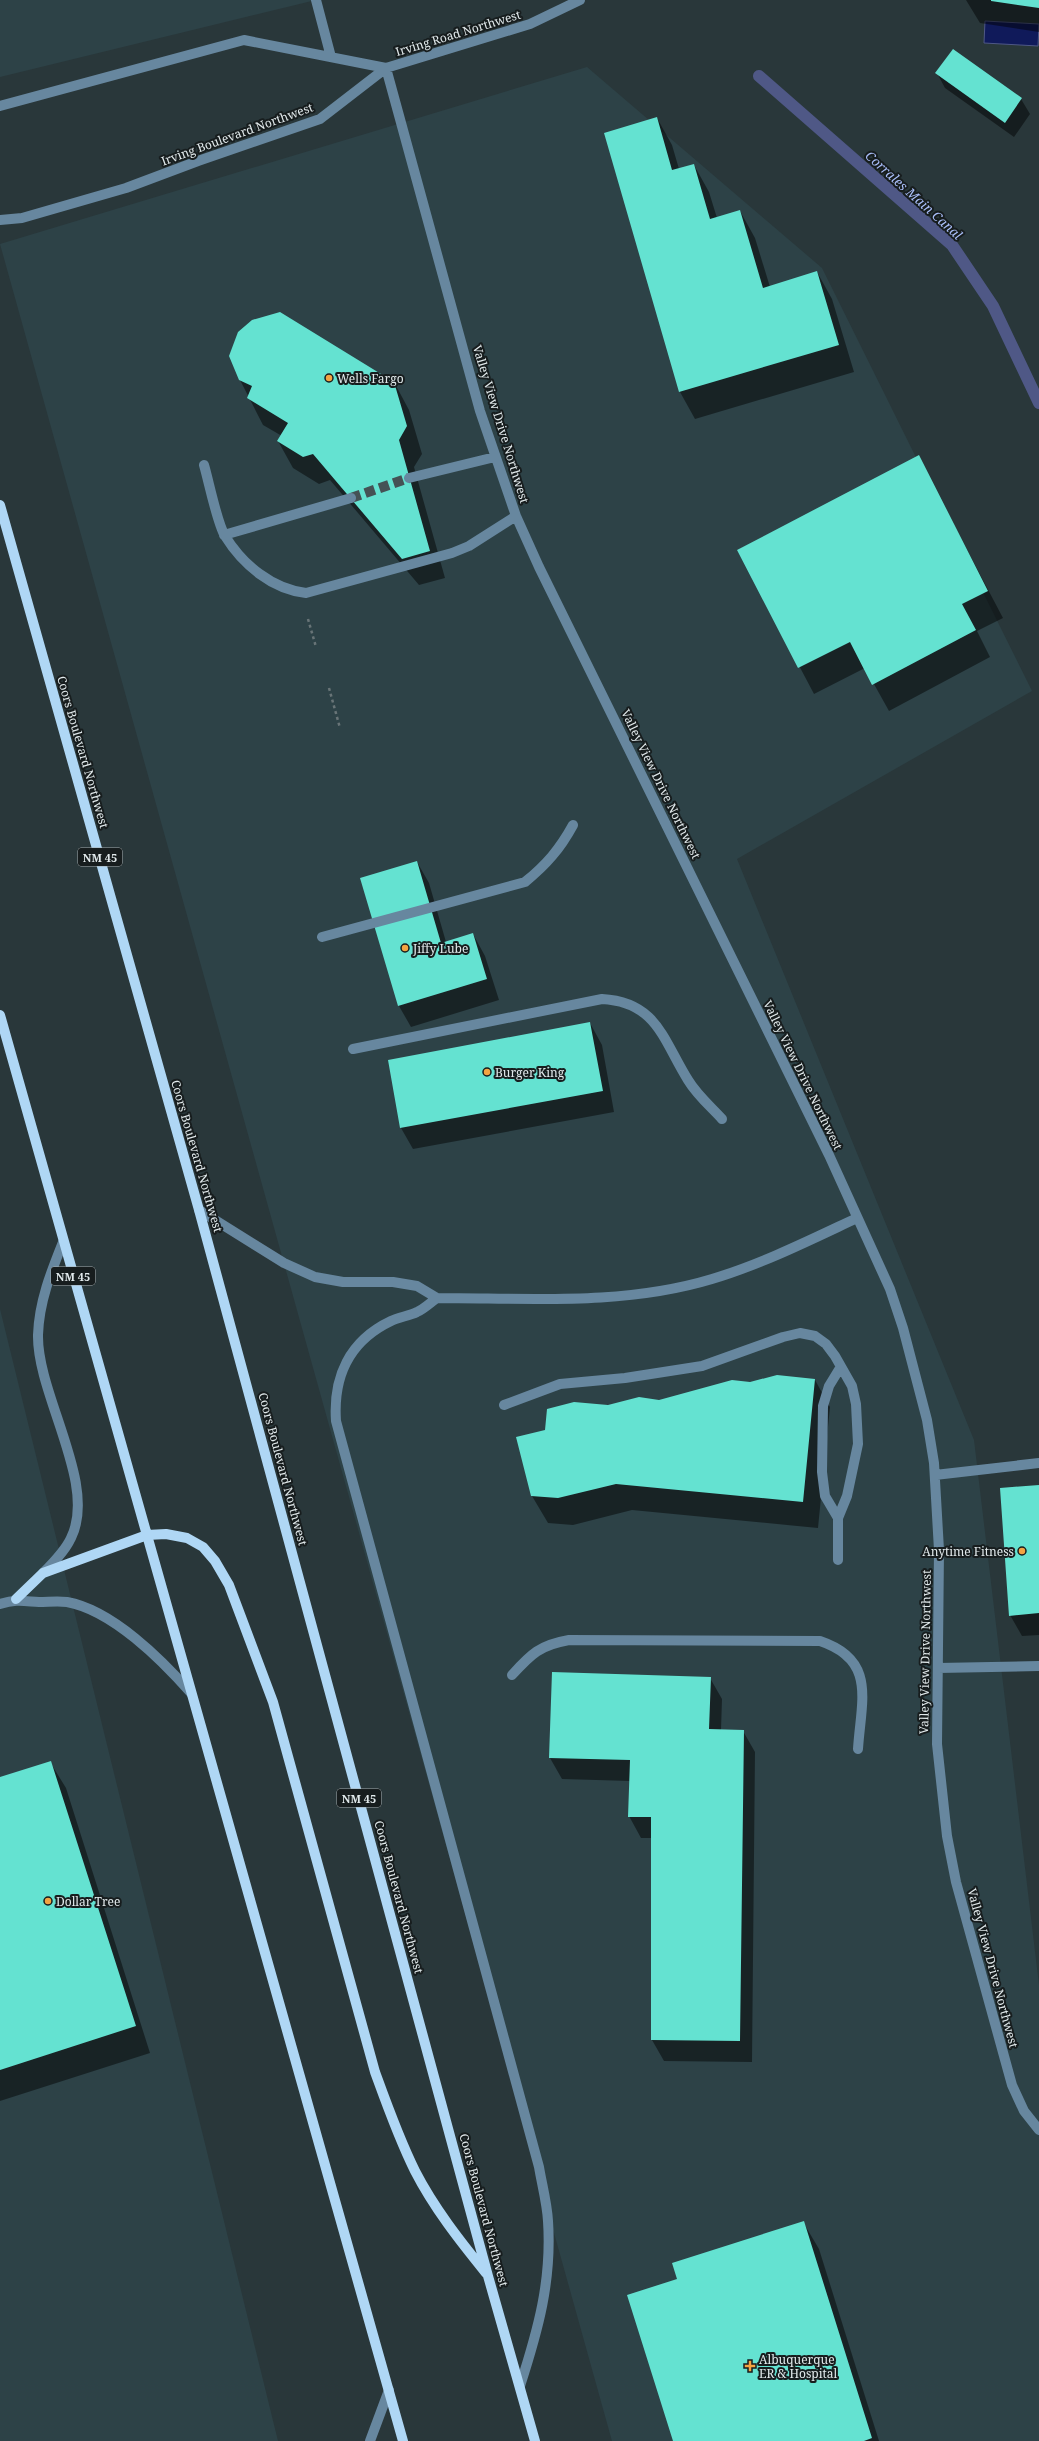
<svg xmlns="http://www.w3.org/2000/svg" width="1039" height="2441" viewBox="0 0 1039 2441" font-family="'Noto Serif',serif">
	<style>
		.built { fill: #2d4247 }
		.water { fill: #101a5a; stroke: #4f5886 }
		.shadow { fill: #0007 }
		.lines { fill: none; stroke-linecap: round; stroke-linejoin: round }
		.stream { stroke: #4f5886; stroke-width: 12 }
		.building { fill: #64e2d1 }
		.minor-tunnel { stroke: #455255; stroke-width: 10; stroke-dasharray: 10 5; stroke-linecap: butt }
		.path { stroke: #687477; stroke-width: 2.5; stroke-dasharray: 3 3; stroke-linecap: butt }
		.minor { stroke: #67879f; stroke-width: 10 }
		.major { stroke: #afd7f5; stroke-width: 10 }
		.poi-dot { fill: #f3a442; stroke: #171d1e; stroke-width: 1.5 }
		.labels { text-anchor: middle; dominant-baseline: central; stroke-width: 4; stroke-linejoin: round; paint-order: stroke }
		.shield { fill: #171d1e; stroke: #a5acae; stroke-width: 1 }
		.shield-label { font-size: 11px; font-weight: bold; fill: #e2eaec }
		.street-label { font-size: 12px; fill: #e2eaec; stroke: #171d1e }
		.poi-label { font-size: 12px; fill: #e2eaec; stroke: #171d1e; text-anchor: start }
		.water-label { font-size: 13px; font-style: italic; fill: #a9bef9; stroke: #171d1e }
	</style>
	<rect width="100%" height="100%" fill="#29373a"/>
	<!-- built -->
	<path class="built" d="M0,0H316L0,77Z
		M587,67L822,268L1032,691L737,859L974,1440L1039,1985V2441H612L0,244Z
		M0,1309L278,2441H0Z"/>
	<!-- water -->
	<path class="water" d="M985,21L1039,24L1038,46L984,43Z"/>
	<!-- shadow -->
	<path class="shadow" d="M966,0H1039V32L980,23Z
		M953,50L1021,99L1030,114L1014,137L945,88L937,73Z
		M657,118L672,145L679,169L694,165L709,192L717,218L740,211L755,238L770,287L817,272L832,299L854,372L695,419L680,392L605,134Z
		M240,380L394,382L409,410L422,454L414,467L445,578L419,585L330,480L319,484L293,468L278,441L282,436L263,425Z
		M918,457L1003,618L977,631L990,657L889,711L865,668L814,694L738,550Z
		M417,862L429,883L446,942L473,934L485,956L499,1000L411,1027L399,1006Z
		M590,1023L602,1045L614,1112L413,1149L401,1128L389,1061Z
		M815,1380L830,1407L818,1528L632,1510L573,1525L548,1523L532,1496L546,1431L608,1406L660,1401L750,1383Z
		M1039,1486V1635L1022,1636L1010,1615Z
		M710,1678L722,1699L721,1730L743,1731L755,1752L752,2062L664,2061L652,2040V1838H641L629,1816L630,1781L562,1779L550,1758Z
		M50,1762L66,1788L150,2053L0,2101V1778Z
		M803,2222L819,2249L879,2441H674L678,2280Z"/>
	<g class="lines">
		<!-- stream -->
		<path class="stream" d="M759,76L952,245L993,306L1039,403"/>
	</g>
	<!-- building -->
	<path class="building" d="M991,0H1039V8L991,1Z
		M953,49L1022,98L1005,123L935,73Z
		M657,117L672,170L694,164L710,219L740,210L763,288L817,271L839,345L679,392L604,133Z
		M280,312L394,382L407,426L399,440L430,551L402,559L313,454L303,457L277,441L288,423L247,398L252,386L239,380L229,356L238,332L252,320Z
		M919,455L988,591L962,604L976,630L872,685L850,642L798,668L737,550Z
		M417,861L441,943L473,933L487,979L398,1006L360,878Z
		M590,1022L603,1091L400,1128L388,1060Z
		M777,1375L815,1379L803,1502L616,1484L558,1498L531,1496L516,1437L545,1430L547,1409L574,1402L608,1405L639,1397L659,1400L732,1380L750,1382Z
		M1039,1485V1613L1009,1616L1000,1488Z
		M552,1672L711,1677L709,1729L744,1730L740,2041L651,2040V1817H628L630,1760L549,1758Z
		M51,1761L136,2026L0,2070V1777Z
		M804,2221L872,2438L864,2441H673L627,2295L677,2279L672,2263Z"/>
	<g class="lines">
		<!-- minor-tunnel -->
		<path class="minor-tunnel" d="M351,498L409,478"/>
		<!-- path -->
		<path class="path" d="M308,619L316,647
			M329,688L340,728"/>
		<!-- minor -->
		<path class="minor" d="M316,0L331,57
			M386,68L480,411L516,516L539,567L829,1155L890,1289L903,1328L927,1420L934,1463L939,1550L937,1744L947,1836L956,1882L1012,2085L1024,2111L1039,2130
			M0,106L244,40L386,68
			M0,220L22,218L126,188L198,161L320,119L386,68L530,24L580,0
			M204,465C209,482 217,523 225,536C243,565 272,589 306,593L452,553L469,546L516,516
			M409,478L495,457
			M224,535L351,498
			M322,937L525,882C546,865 560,849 573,825
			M353,1049L602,999C657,1002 663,1040 688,1080C697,1095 711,1107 722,1119
			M199,1210L284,1263L315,1277L343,1282H393L417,1286L437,1298C528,1298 623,1306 712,1279C762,1264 810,1240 857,1218
			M437,1298C431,1302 424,1309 417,1312C409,1316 399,1317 391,1321C349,1341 333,1377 336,1421L539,2167C542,2185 547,2203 548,2221C552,2281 538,2330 520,2386
			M504,1405L560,1384L625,1378L702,1366L783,1337L800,1333L815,1336L826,1344L835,1356L852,1386L856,1404L858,1444L847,1496L838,1518V1560
			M935,1475L1039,1463
			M838,1518L825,1496L822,1472L823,1406L829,1386L840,1368
			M43,1573C53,1563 65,1551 71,1538C98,1484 37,1395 38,1335C39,1302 51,1272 63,1242
			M0,1604C16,1599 23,1601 39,1602C48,1602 58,1601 67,1602C112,1610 162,1660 191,1693
			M938,1668L1039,1666
			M512,1675C531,1654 540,1645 569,1640L820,1641C877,1660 861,1701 858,1749
			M370,2441L389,2390"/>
		<!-- major -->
		<path class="major" d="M0,505L199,1210L488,2276L535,2441
			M0,1015L403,2441
			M16,1599L43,1573L147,1535L166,1534L187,1538L203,1547L215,1561L229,1585L273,1702L375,2072C387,2105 399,2139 415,2171C434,2208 460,2241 486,2273"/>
	</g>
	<!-- markers -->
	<g class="poi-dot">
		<circle cx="329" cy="378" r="4"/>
		<circle cx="405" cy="948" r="4"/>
		<circle cx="487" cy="1072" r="4"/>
		<circle cx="1022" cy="1551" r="4"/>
		<circle cx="48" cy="1901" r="4"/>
		<path d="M748 2360h4v4h4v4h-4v4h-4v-4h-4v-4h4z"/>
	</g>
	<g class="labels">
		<!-- shield labels -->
		<g class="shield">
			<rect x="78" y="848" width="44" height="18" rx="3"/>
			<rect x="51" y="1267" width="44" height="18" rx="3"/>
			<rect x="337" y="1789" width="44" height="18" rx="3"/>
		</g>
		<g class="shield-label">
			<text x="100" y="857">NM 45</text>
			<text x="73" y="1276">NM 45</text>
			<text x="359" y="1798">NM 45</text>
		</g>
		<!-- street labels -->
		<g class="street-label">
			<text transform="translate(458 33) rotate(-17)">Irving Road Northwest</text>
			<text transform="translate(237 134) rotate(-20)">Irving Boulevard Northwest</text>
			<text transform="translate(501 424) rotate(73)">Valley View Drive Northwest</text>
			<text transform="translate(83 752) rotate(74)">Coors Boulevard Northwest</text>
			<text transform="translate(661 784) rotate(64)">Valley View Drive Northwest</text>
			<text transform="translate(803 1075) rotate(64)">Valley View Drive Northwest</text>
			<text transform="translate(197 1156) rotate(74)">Coors Boulevard Northwest</text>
			<text transform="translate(283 1469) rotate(75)">Coors Boulevard Northwest</text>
			<text transform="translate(925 1652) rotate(-89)">Valley View Drive Northwest</text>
			<text transform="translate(399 1897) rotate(75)">Coors Boulevard Northwest</text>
			<text transform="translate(993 1968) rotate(75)">Valley View Drive Northwest</text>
			<text transform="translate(484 2210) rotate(75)">Coors Boulevard Northwest</text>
		</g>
		<!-- poi labels -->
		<g class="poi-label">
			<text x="337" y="378">Wells Fargo</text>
			<text x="413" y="948">Jiffy Lube</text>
			<text x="495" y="1072">Burger King</text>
			<text x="1014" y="1551" text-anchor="end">Anytime Fitness</text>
			<text x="56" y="1901">Dollar Tree</text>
			<text x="759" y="2359">Albuquerque<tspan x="759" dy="14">ER &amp; Hospital</tspan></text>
		</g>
		<!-- water labels -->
		<g class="water-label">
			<text transform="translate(914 195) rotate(42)">Corrales Main Canal</text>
		</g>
	</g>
</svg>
